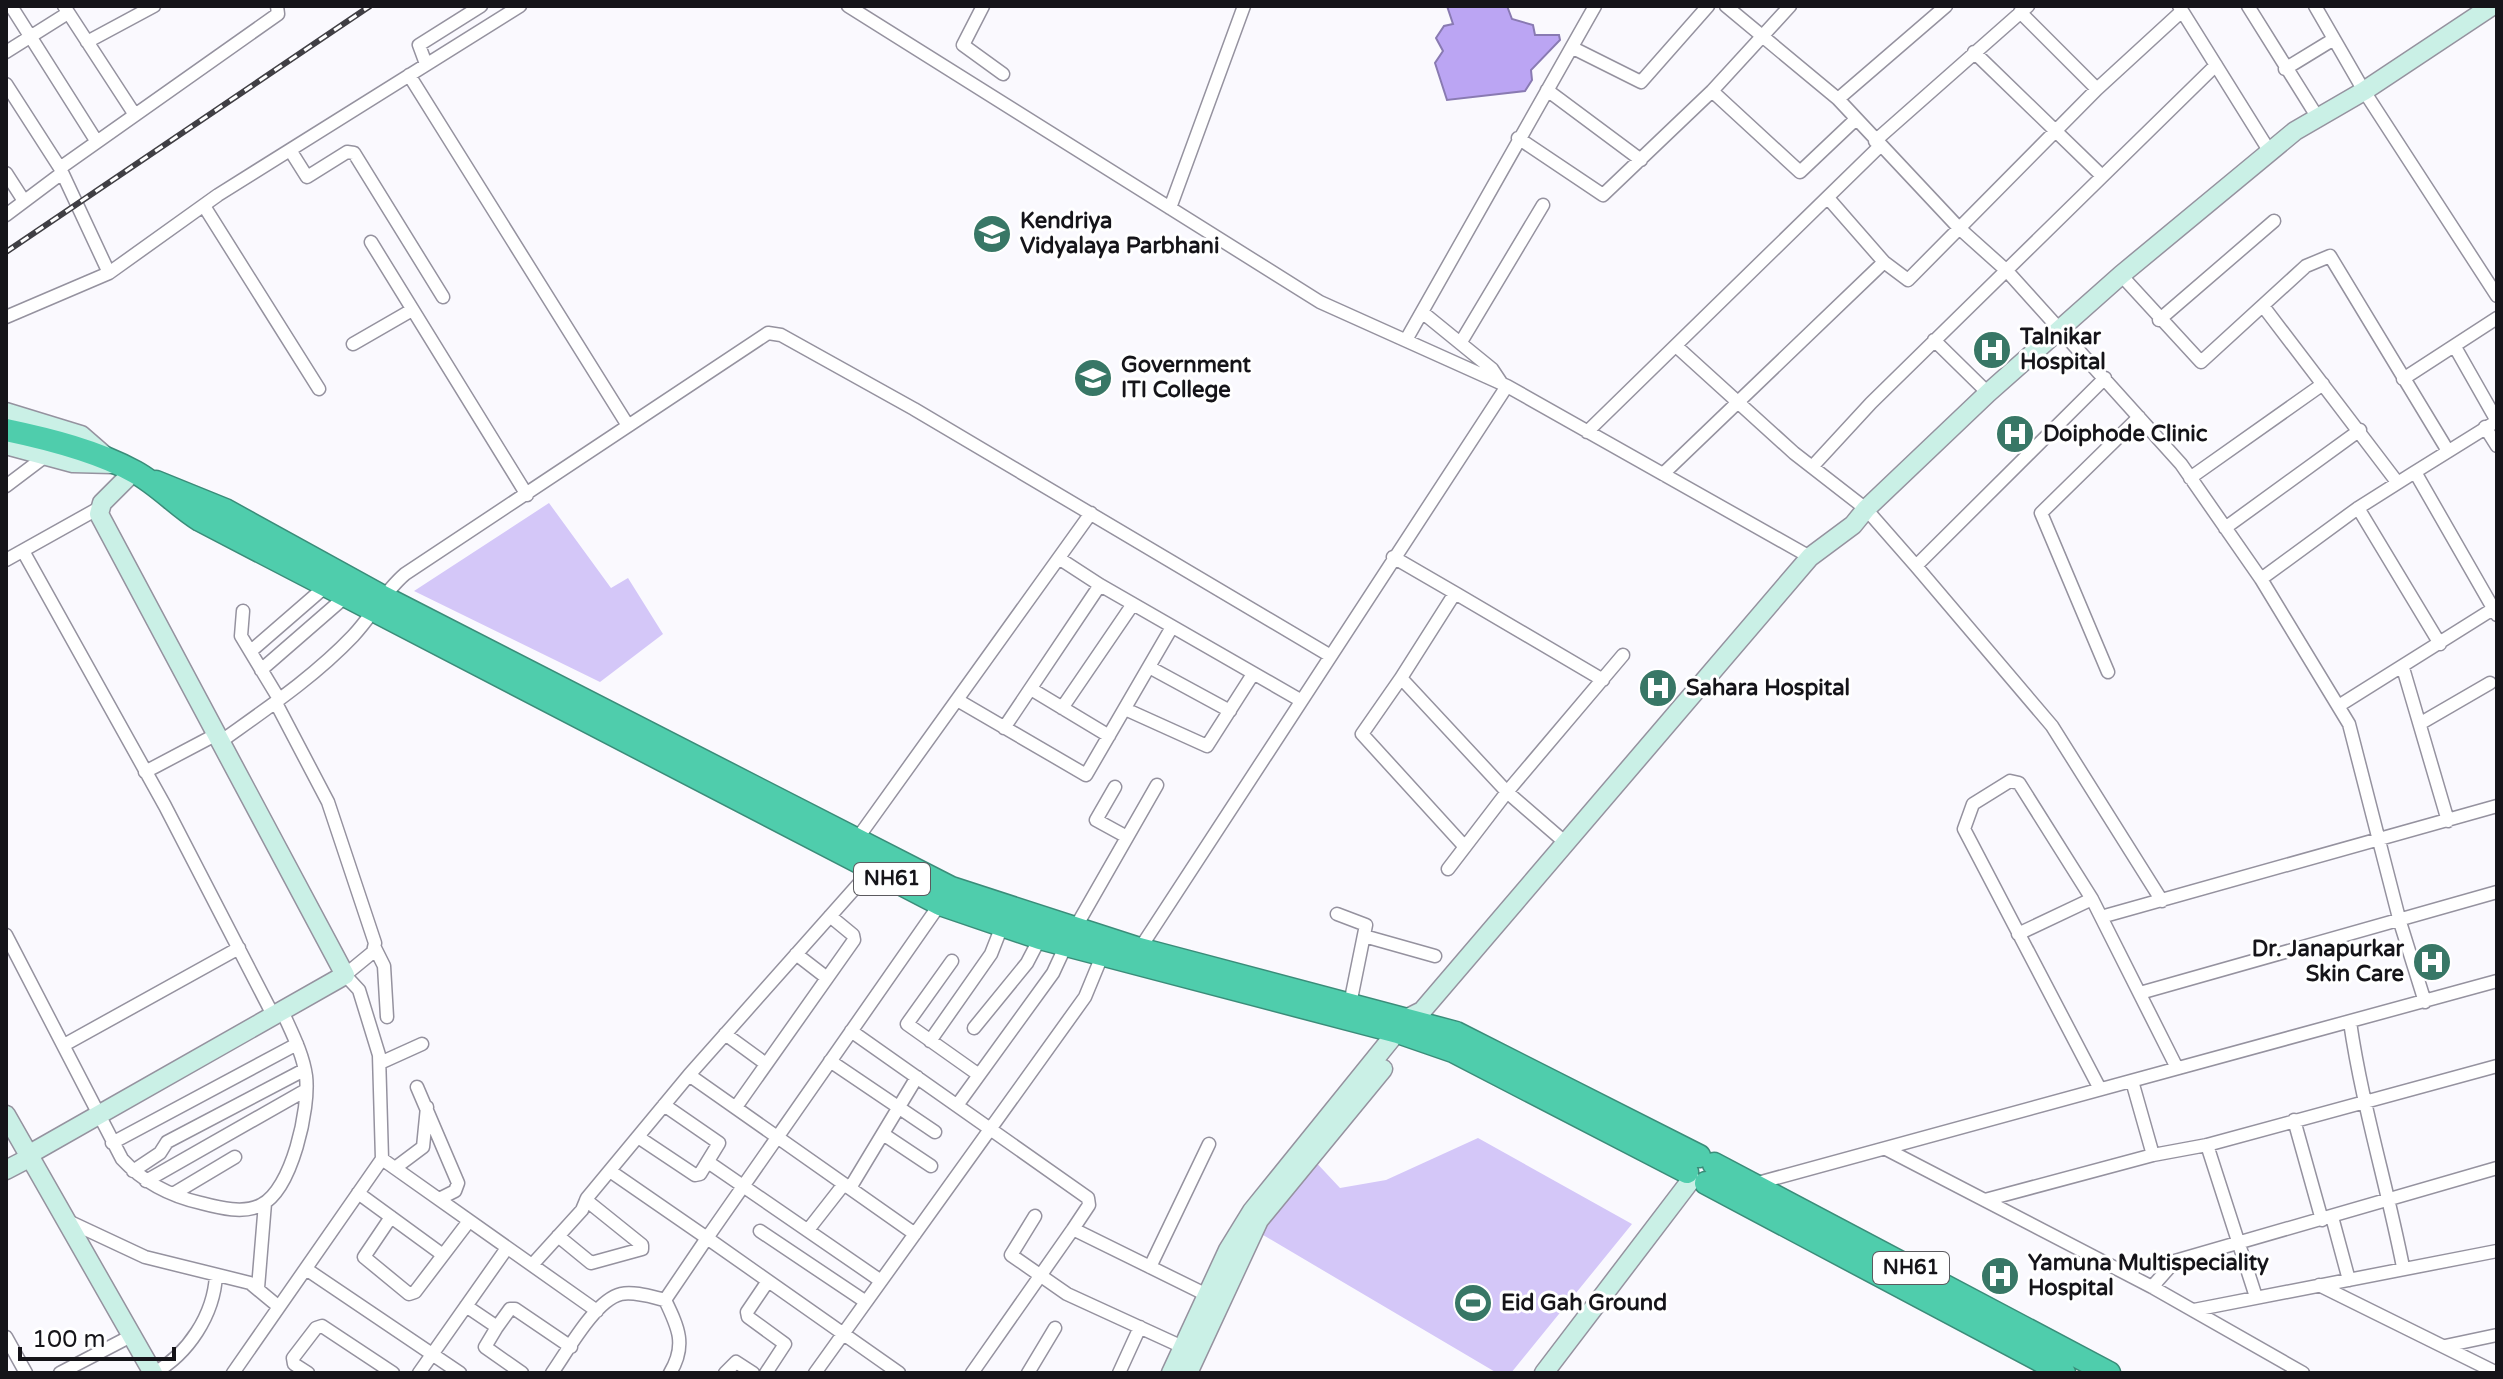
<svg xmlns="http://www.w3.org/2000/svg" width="2503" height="1379" viewBox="0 0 2503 1379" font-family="'Varela Round',sans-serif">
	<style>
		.green { fill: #d4c7f8 }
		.water { fill: #bba5f3; stroke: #897ab2; stroke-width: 2 }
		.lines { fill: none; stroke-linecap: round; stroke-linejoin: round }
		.street-casing { stroke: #95929f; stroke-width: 15 }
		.secondary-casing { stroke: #95929f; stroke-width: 21 }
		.highway-casing { stroke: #3b8c79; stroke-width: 25 }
		.street { stroke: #fff; stroke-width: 12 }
		.secondary { stroke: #caf0e6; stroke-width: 18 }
		.highway { stroke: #4fcdac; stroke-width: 22 }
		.rail-casing { stroke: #403f44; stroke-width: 6 }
		.rail { stroke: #fff; stroke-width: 3; stroke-dasharray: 9; stroke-linecap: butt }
		.labels { text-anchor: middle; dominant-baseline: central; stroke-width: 6; stroke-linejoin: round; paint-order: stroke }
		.shield { fill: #fff; stroke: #5b5a5e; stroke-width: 2 }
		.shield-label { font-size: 20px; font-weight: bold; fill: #151419 }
		.poi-label { font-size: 22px; font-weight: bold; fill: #151419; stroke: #fff; text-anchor: start }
	</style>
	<rect width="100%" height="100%" fill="#faf9fe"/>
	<!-- green -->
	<path class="green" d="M549,503L611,588L628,578L663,634L600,682L414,591Z
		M1478,1138L1632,1224L1511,1373H1497L1258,1232L1311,1157L1340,1188L1386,1180Z"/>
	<!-- water -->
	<path class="water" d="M1447,6H1507L1512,19L1533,25L1535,35H1559L1560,40L1531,70L1532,80L1525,91L1447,100L1435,63L1443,51L1436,38L1444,26L1453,24Z"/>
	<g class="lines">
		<!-- street casing -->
		<g class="street-casing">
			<path id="street" d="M11,6L97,142
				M64,6L135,115
				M848,6L1320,302L1507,386
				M983,6L963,45L1003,74
				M1726,6L1838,99L1959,228L2007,271L2181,464L2261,579L2358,508L2415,472
				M2179,6L2270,152
				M2248,6L2318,118
				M2315,6L2364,91L2497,296
				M2020,12L2097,89
				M87,42L154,6
				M1573,48L1641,82L1708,6
				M6,52L68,13
				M1974,52L2101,175
				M426,64L419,45L481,6
				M2285,69L2334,39
				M409,75L627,424
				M6,84L60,168
				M1547,90L1641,160
				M1712,91L1800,172L1856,119
				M1838,99L1946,6
				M1518,138L1603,195L1712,91L1790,6
				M1875,141L2028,6
				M290,150L307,177L347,152L354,153L443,297
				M6,173L24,201
				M1828,198L1884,262L1908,280L2097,89L2182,11
				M204,206L319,389
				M1170,208L1244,6
				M6,215L62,173
				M371,242L527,495
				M109,273L60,168L278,14L277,6
				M2121,275L2201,362L2306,266L2330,256L2448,451
				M2263,306L2397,482
				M1422,312L1492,369L1502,384
				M6,317L109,273L218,195L520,6
				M2159,320L2274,221
				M1406,340L1595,6
				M1934,340L1988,393
				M1461,342L1543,205
				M353,344L412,310
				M1676,346L1794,453L1866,509L1916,566L2052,726L2162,901
				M2455,347L2497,421L2415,472L2497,615
				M2403,379L2497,318
				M2485,427L2497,446
				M1587,432L1880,146
				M1812,467L1871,403L2216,65
				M1663,474L1884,262
				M2190,478L2323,384
				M6,486L47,455
				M2358,508L2440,644
				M2225,528L2360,430
				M23,551L165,806L274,1017
				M1393,557L1455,593L1401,678L1507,792L1567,844
				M1060,559L1100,585L1300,700
				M6,560L99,508
				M1916,566L2105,378
				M2261,579L2349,724L2400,922L2425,1002
				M1455,593L1603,680
				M243,611L241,636L279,699
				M251,651L326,586
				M1149,667L1230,711
				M2403,668L2448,821
				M261,670L345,597
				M2108,672L2041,513L2139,417
				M1401,678L1362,734L1465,847
				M1031,689L1109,736
				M959,701L1086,775L1172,627
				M2340,705L2493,609
				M1062,708L1133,604
				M1125,709L1207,746L1253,674
				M2421,723L2490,683
				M1004,728L1100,585
				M220,742C266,709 314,677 353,636C372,616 383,593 405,574L768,333L781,335L914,409L1329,655
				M145,772L217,734
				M1115,787L1096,820L1127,837
				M857,839L1091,513
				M1448,869L1507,792L1623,655
				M1337,914L1366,925L1350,1004
				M2101,917L2497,806
				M1074,930L1157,785
				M2018,934L2092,899
				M6,935L122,1159C144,1183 170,1196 201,1203C220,1208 244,1214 261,1205C292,1190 310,1108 306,1076C303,1054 292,1033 283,1013
				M1364,936L1435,956
				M375,948L384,966L387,1017
				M1137,953L1507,386L1810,557
				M796,954L827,978
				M952,961L907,1024L979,1075
				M2140,993L2497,892
				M2350,1022C2362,1105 2387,1185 2403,1267
				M974,1028L1027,963L1040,938
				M851,1031L1088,1198L1089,1205L1073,1229
				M725,1034L766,1064
				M930,1041L991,954L1002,926
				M64,1045L239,948
				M830,1061L935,1132
				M380,1063L422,1044
				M689,1075L915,1234
				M2132,1081L2153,1155
				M417,1087L458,1183L455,1191L439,1199
				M2100,1089L1964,829L1973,804L2010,781L2019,783L2092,899L2177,1068
				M958,1104L1053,973L1066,945
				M736,1107L854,940L853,935L830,916
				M2294,1120L2322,1220
				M883,1134L931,1166
				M638,1137L695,1175L700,1174L719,1143L664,1105
				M112,1143L297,1044
				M2207,1145L2256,1297
				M1886,1149L2152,1287L2303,1373
				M382,1159L597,1311
				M708,1162L881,1281
				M395,1168L423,1147L427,1107
				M133,1171L160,1153L167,1142L304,1070
				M610,1171L707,1238L665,1300C678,1327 687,1345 670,1373
				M146,1181L306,1090
				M1754,1184L2497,981
				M850,1188L917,1077
				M358,1193L443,1255
				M173,1194L235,1157
				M1985,1200L2153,1155L2207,1145L2497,1066
				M1035,1216L1011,1255L1067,1294L1187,1349
				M391,1217L364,1257L409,1294L415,1292L469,1221
				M2332,1217L2349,1280
				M68,1221L145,1257L250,1283L279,1307
				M808,1230L844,1184
				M760,1231L866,1302
				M558,1236L591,1263L642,1249V1245L586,1200
				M532,1265L582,1210L587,1198L689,1075L872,869
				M1150,1267L1209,1144
				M306,1269L460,1373
				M2319,1285L2497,1373
				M2152,1287L2175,1261L2497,1168
				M258,1288L265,1203
				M466,1306L497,1327L485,1347L522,1373
				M2194,1310L2497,1251
				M497,1327L510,1309H515L571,1347
				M6,1337L26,1373
				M2445,1346L2497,1335
				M60,1373L131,1336
				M154,1373C188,1354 214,1315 216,1275
				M233,1373L382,1159L379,1055L359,990L345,975L373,952L375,943L328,802L276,703
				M308,1373L294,1364L293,1358L316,1328L322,1326L393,1373
				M419,1373L507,1248
				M552,1373C567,1352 595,1300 621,1294C634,1291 652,1297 665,1300
				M725,1373L736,1362L753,1373
				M766,1373L785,1344L748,1317L747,1312L768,1281
				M815,1373L1085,997L1104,951
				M899,1373L707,1238L940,904
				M972,1373L1073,1229L1211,1297
				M1028,1373L1055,1328
				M1119,1373L1140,1327"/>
		</g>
		<!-- secondary casing -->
		<g class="secondary-casing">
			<path id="secondary" d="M6,412L81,435L104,455
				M6,445L73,463L112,464
				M6,1115L153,1373
				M28,1155L345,975L99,514L102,503L134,471
				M6,1170L29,1158
				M1171,1373L1228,1250L1252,1211L1408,1018L1422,1011L1810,557L1853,525L1866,509L1988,393L2121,275L2295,131L2364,91L2492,6
				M1188,1373L1259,1220L1383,1069
				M1544,1373L1691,1180"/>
		</g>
		<!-- highway casing -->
		<g class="highway-casing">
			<path id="highway" d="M6,430C49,439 97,451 135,472C159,485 177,506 200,520L940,904L1040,938L1398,1032L1453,1051L1687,1172
				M156,482L225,510L381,596L951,888L1139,949L1456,1033L1699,1156
				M1714,1164L2109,1373
				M1706,1183L2064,1373"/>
		</g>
		<!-- street -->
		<use href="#street" class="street"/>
		<!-- secondary -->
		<use href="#secondary" class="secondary"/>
		<!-- highway -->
		<use href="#highway" class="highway"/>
		<!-- rail casing -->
		<g class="rail-casing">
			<path id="rail" d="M6,252L370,6"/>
		</g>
		<!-- rail -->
		<use href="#rail" class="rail"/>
	</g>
	<!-- icons -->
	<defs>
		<g id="school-disc" transform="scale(2)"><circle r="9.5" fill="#387766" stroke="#fff"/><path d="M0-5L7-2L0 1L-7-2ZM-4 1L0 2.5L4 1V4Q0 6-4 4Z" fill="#fff"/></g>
		<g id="hospital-disc" transform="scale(2)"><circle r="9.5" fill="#387766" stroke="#fff"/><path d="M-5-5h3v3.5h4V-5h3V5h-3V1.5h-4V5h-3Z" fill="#fff"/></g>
		<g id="university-disc" transform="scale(2)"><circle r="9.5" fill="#387766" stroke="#fff"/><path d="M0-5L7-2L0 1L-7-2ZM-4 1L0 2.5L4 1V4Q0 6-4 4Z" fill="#fff"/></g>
		<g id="stadium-disc" transform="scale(2)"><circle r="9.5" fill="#387766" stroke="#fff"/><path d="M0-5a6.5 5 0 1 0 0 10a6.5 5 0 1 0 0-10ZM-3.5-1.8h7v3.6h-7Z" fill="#fff"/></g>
	</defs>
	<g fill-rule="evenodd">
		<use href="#school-disc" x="992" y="234"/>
		<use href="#hospital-disc" x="1992" y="350"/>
		<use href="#university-disc" x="1093" y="378"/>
		<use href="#hospital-disc" x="2015" y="434"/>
		<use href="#hospital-disc" x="1658" y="688"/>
		<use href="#hospital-disc" x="2432" y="962"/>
		<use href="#hospital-disc" x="2000" y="1276"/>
		<use href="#stadium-disc" x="1473" y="1303"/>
	</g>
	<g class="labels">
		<!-- shield labels -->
		<g class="shield">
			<rect x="854" y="863" width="76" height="32" rx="6"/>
			<rect x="1873" y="1252" width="76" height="32" rx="6"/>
		</g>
		<g class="shield-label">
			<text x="892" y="879">NH61</text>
			<text x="1911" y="1268">NH61</text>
		</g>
		<!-- poi labels -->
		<g class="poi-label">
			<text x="1020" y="221">Kendriya<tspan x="1020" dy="25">Vidyalaya Parbhani</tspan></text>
			<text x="2020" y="337">Talnikar<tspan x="2020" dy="25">Hospital</tspan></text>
			<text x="1121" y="365">Government<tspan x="1121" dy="25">ITI College</tspan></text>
			<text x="2043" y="434">Doiphode Clinic</text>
			<text x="1686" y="688">Sahara Hospital</text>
			<text x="2404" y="949" text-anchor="end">Dr. Janapurkar<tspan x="2404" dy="25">Skin Care</tspan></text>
			<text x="2028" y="1263">Yamuna Multispeciality<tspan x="2028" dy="25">Hospital</tspan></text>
			<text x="1501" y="1303">Eid Gah Ground</text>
		</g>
	</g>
	<!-- border -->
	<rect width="2503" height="1379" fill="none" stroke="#151419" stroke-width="16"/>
	<!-- scale -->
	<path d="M20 1347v12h154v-12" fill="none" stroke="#151419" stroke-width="4"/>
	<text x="32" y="1347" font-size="24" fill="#151419" stroke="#ffffff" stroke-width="6" paint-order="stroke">100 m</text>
</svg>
